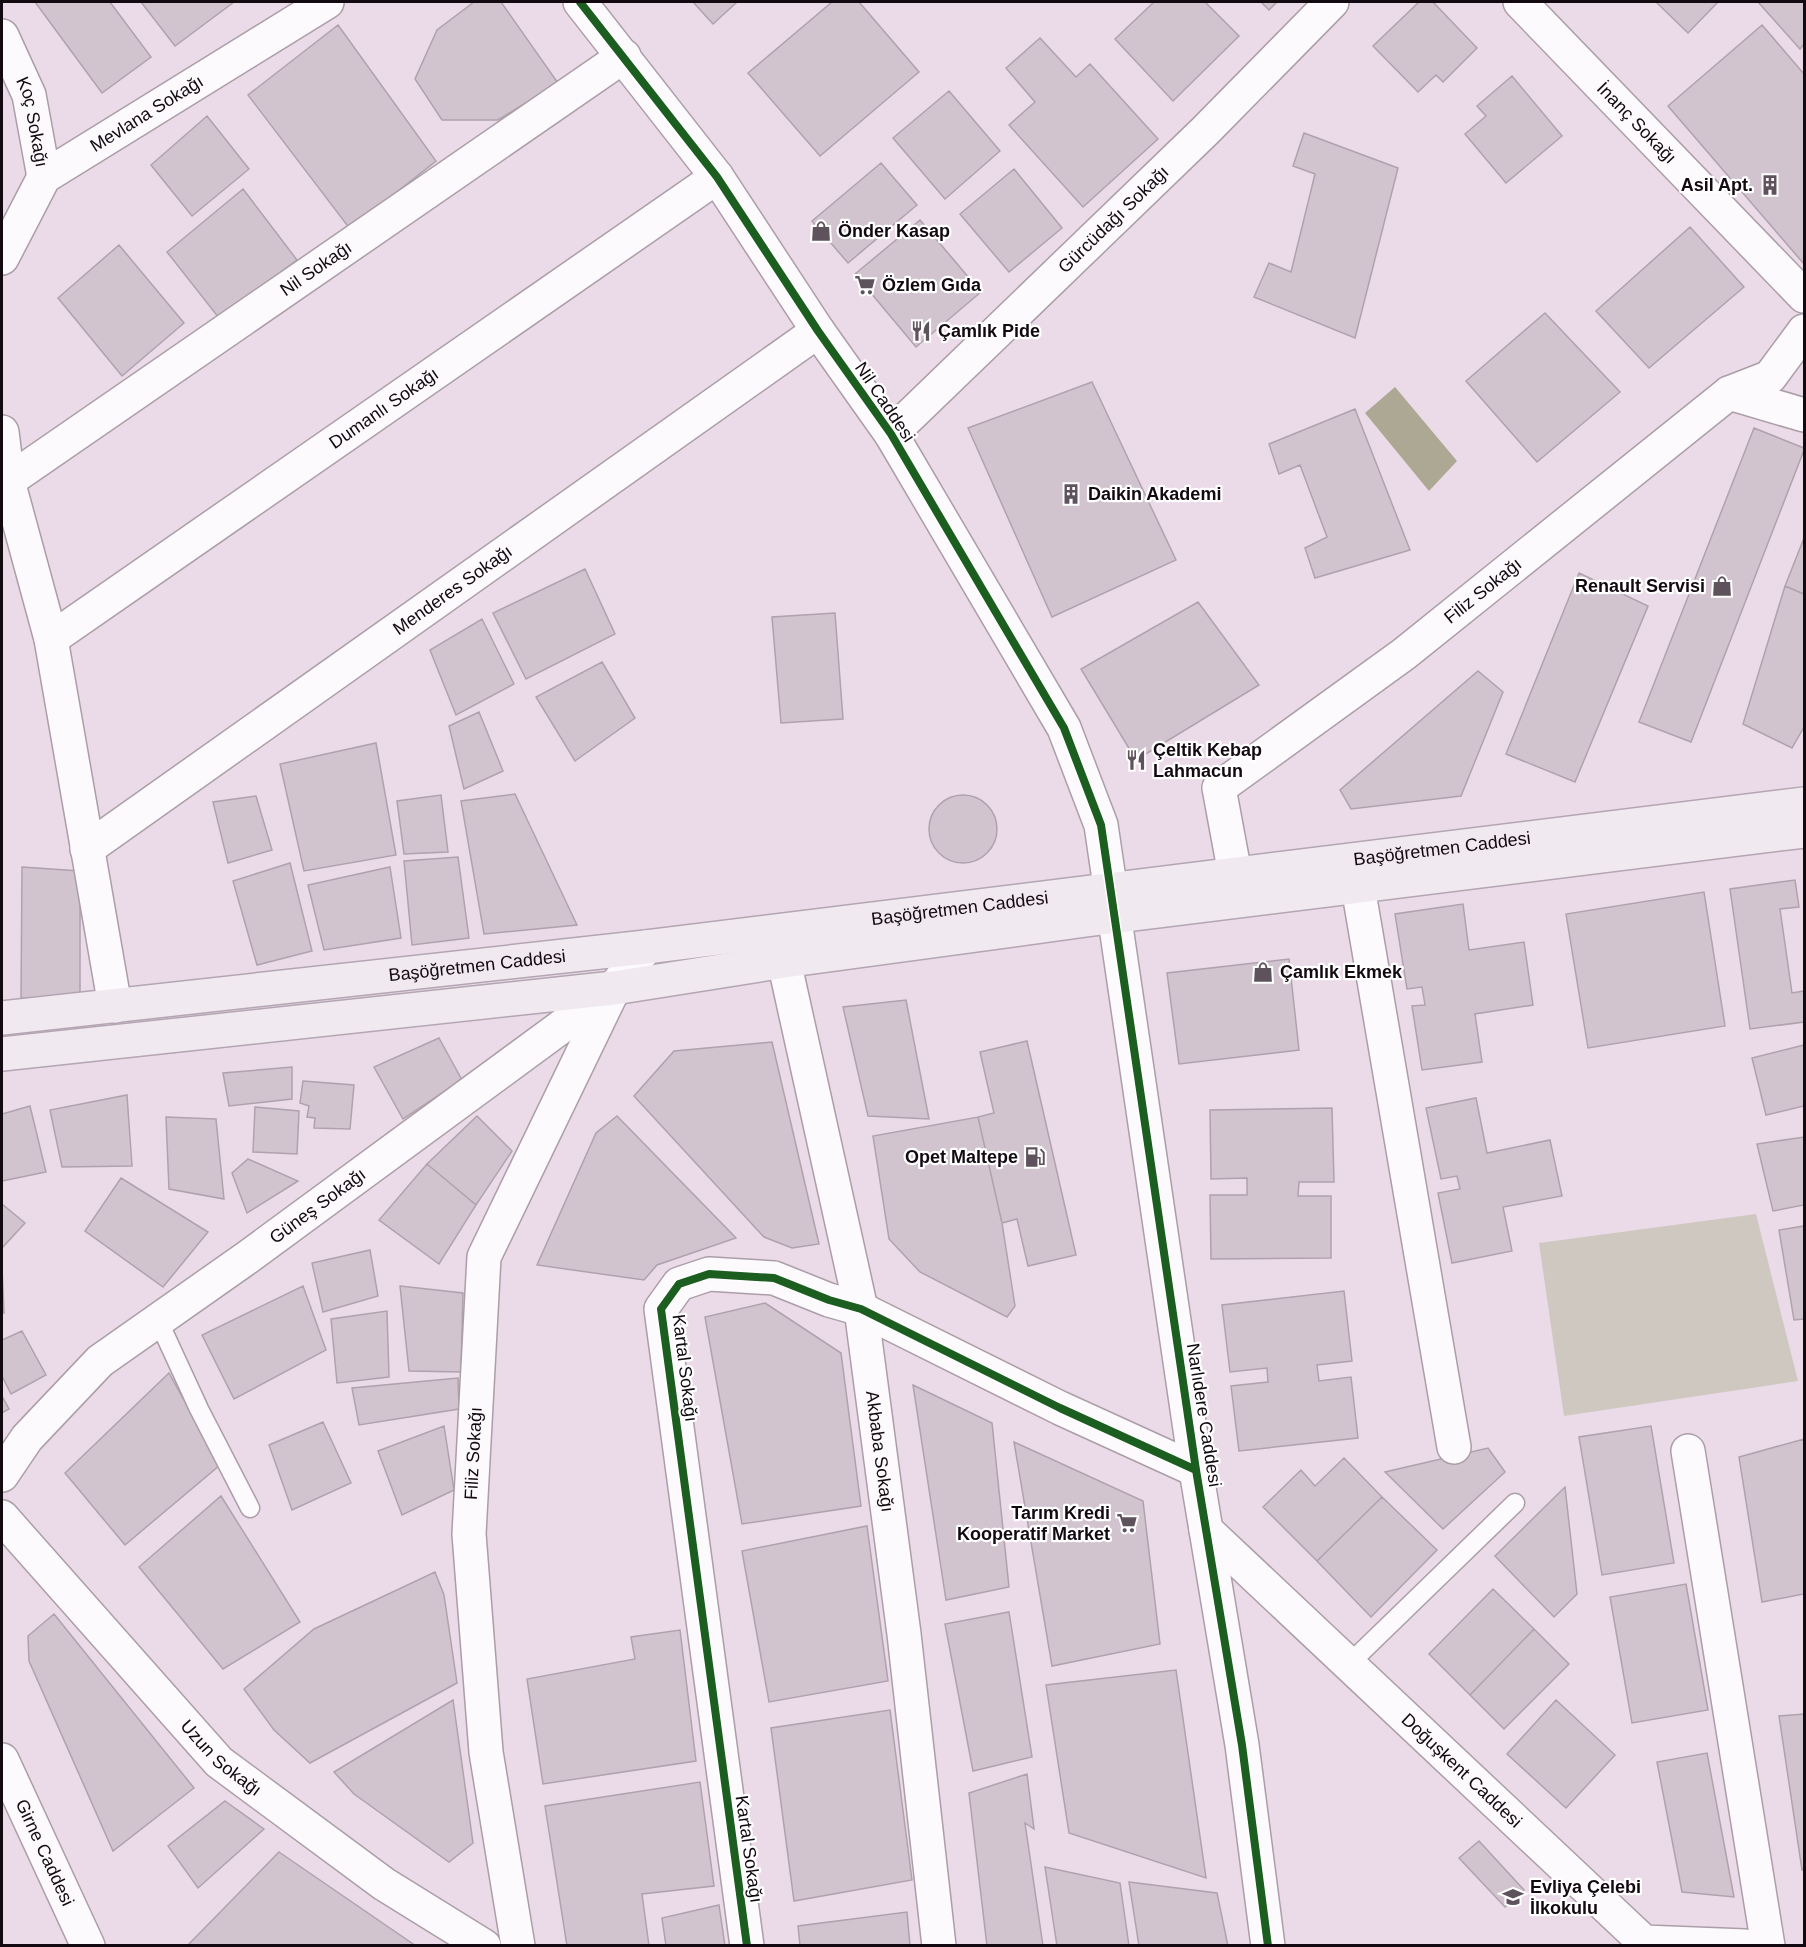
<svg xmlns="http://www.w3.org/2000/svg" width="1806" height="1947" viewBox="0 0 1806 1947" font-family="Helvetica,sans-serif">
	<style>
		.green { fill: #cfc8c1 }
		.water { fill: #aca893 }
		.building { fill: #d1c4ce; stroke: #afa2ad; stroke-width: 1.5 }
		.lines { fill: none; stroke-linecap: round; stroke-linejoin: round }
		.lane-casing { stroke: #ab9ea8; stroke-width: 21 }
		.street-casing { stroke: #ab9ea8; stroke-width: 36 }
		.secondary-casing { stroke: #ab9ea8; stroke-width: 36 }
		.primary-casing { stroke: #b4a5b2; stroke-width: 36 }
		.lane { stroke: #fcfafc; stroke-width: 18 }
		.street { stroke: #fcfafc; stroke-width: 33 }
		.secondary { stroke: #fcfafc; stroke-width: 33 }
		.primary { stroke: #f0eaf0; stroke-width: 33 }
		.cycleway-casing { stroke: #fff; stroke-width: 11 }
		.cycleway { stroke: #1b5e20; stroke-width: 8 }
		.labels { text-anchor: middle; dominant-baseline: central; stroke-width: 4.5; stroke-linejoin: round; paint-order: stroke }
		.street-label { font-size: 18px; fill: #120911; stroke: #fff }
		.poi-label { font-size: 18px; font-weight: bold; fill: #120911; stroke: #fff; text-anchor: start }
	</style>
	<rect width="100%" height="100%" fill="#ebdbe8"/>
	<!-- green -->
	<path class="green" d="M1756,1214L1798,1381L1564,1416L1539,1243Z"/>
	<!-- water -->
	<path class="water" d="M1395,387L1457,461L1429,491L1365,413Z"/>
	<!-- building -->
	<path class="building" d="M35,2H110L151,57L102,93Z
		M141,2H234L175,46Z
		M474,2H501L558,83L498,120H442L415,79L437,30Z
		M693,2H737L713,24Z
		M832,2H859L919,72L820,156L748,73Z
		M1154,2H1205L1239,36L1173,101L1115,39Z
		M1261,2H1277L1269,10Z
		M1419,2H1433L1477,48L1443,82L1436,75L1418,92L1373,46Z
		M1656,2H1718L1688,33Z
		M1758,2H1804V44L1800,49Z
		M338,25L436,161L350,229L248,95Z
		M1762,25L1804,74V264L1668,106Z
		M1040,38L1076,77L1090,64L1158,139L1083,207L1009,125L1035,102L1006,68Z
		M1512,76L1562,136L1506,183L1465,134L1486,116L1477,106Z
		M949,91L1000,151L945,199L893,138Z
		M207,116L249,169L192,216L151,165Z
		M1304,133L1398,168L1355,338L1254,297L1269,263L1291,272L1315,174L1293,166Z
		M881,163L917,205L848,263L812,221Z
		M1014,169L1062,228L1009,272L960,214Z
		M243,189L297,260L219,318L167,252Z
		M920,220L981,292L916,347L855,274Z
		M1690,227L1744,287L1649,368L1596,311Z
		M119,245L184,323L122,376L58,298Z
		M1545,313L1620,392L1537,462L1466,381Z
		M1092,382L1176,560L1052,617L968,428Z
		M1355,409L1410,550L1315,578L1305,548L1327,537L1300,465L1279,474L1269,444Z
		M1754,428L1804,448V450L1691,742L1639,722Z
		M1804,538V594L1785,586Z
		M585,569L615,634L526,679L493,613Z
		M1579,573L1648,606L1575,782L1506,754Z
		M1785,586L1804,594V727L1792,748L1743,724Z
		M1198,602L1259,685L1136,760L1081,669Z
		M835,613L843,719L781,723L772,617Z
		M482,619L514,684L456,715L430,650Z
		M602,662L635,718L575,761L536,697Z
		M1478,671L1503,692L1461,796L1351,809L1340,790Z
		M479,712L503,771L464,789L449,726Z
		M376,743L396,855L304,871L280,764Z
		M515,794L577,925L484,934L461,801Z
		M441,795L448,852L404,854L397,801Z
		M929 829a34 34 0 1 1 68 0a34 34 0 1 1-68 0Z
		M256,796L272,850L228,863L213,802Z
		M458,857L469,938L412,945L404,861Z
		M290,863L312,951L257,965L233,881Z
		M22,867L80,871V998H21Z
		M390,867L401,938L324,950L308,885Z
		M1795,880L1799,907L1780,909L1792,993L1804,991V1022L1750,1029L1730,889Z
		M1704,892L1725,1026L1588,1048L1566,914Z
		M1463,904L1469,950L1524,942L1533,1005L1475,1014L1482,1062L1422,1070L1412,1006L1425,1005L1422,987L1407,989L1395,914Z
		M1289,959L1299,1050L1179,1064L1167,973Z
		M906,1000L929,1119L868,1116L843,1007Z
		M439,1038L462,1080L403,1119L374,1067Z
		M1027,1041L1076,1255L1028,1266L1017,1219L1002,1223L978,1117L994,1113L980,1052Z
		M772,1042L819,1244L792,1248L764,1237L634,1096L674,1051Z
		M1804,1045V1106L1766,1115L1752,1058Z
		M292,1067V1099L229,1106L223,1073Z
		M303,1081L354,1085L350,1129L314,1128L315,1118L307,1117L309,1106L300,1103Z
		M127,1095L132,1166L62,1167L50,1110Z
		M1476,1098L1487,1153L1550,1140L1562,1196L1503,1207L1512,1251L1452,1263L1438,1193L1460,1189L1457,1176L1441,1179L1426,1108Z
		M30,1106L46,1172L2,1181V1114Z
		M255,1107L299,1111L297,1154L253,1152Z
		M1332,1108L1334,1182H1299L1298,1196H1331V1258L1211,1259L1210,1195H1247V1178L1211,1179L1210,1110Z
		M477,1116L512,1151L476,1205L427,1164Z
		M617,1116L736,1238L657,1265L644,1280L537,1265L596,1133Z
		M166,1117L216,1119L224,1199L169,1189Z
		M978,1117L1002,1223L1015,1306L1007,1317L920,1272L889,1239L873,1136Z
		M1804,1137V1205L1773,1211L1757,1144Z
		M248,1159L298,1181L247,1213L232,1173Z
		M427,1164L476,1205L439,1264L379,1220Z
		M121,1178L208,1232L163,1287L85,1231Z
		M2,1204L25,1223L2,1248Z
		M1804,1226V1319L1794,1320L1779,1230Z
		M370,1250L378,1296L323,1312L312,1263Z
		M2,1267L4,1313H2Z
		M303,1286L326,1350L234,1399L202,1335Z
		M400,1286L463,1293L461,1372L409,1371Z
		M1344,1291L1352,1361L1317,1365L1319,1381L1351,1377L1358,1438L1239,1451L1231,1386L1268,1382L1267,1368L1230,1372L1222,1305Z
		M765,1303L841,1353L861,1506L742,1524L705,1317Z
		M387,1311L389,1377L337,1383L331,1319Z
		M22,1331L46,1375L11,1394L2,1376V1340Z
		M169,1373L220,1465L125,1545L65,1473Z
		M458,1378L459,1409L359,1425L352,1388Z
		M913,1385L992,1423L1009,1587L946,1600Z
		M2,1396L9,1409L2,1413Z
		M323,1422L351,1483L292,1510L269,1445Z
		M444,1426L454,1490L402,1515L378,1451Z
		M1651,1426L1674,1563L1602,1575L1579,1437Z
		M1804,1439V1594L1762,1602L1739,1457Z
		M1014,1442L1143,1501L1160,1644L1052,1666Z
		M1488,1448L1505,1472L1443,1529L1385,1472Z
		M1344,1458L1382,1497L1317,1561L1263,1507L1301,1470L1315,1486Z
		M1565,1487L1577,1594L1554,1617L1495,1556Z
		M221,1496L300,1622L223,1669L139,1567Z
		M1382,1497L1437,1550L1371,1617L1317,1561Z
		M867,1526L888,1681L769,1702L742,1551Z
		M435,1572L444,1595L457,1683L310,1763L274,1730L244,1689L314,1629Z
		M1686,1584L1708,1710L1632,1723L1610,1597Z
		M1493,1589L1534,1629L1470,1695L1429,1654Z
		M1009,1612L1032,1757L973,1771L945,1624Z
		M54,1614L194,1788L113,1851L29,1661L28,1636Z
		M1534,1629L1569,1664L1504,1729L1470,1695Z
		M680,1630L696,1761L543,1784L527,1679L635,1659L631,1637Z
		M1176,1670L1206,1878L1069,1833L1046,1685Z
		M453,1700L473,1843L449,1862L354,1794L334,1772Z
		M1556,1700L1615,1755L1566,1808L1507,1754Z
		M890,1710L912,1880L794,1901L771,1728Z
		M1804,1714V1870H1802L1779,1716Z
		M1707,1753L1734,1897L1682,1892L1657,1762Z
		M1027,1774L1034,1829L1025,1823L1043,1946H987L969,1793Z
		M700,1782L714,1886L642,1894L649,1946H567L545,1806Z
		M225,1801L264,1829L198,1888L168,1846Z
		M1479,1841L1524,1890L1505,1907L1459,1858Z
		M279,1852L416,1946H187Z
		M1045,1867L1120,1883L1129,1946H1057Z
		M1129,1882L1217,1893L1228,1946H1139Z
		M719,1905L725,1946H666L662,1918Z
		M907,1912L910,1946H800L798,1926Z"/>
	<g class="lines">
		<!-- lane casing -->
		<g class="lane-casing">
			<path id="lane" d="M158,1320L199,1409L250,1508
				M1349,1664L1515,1503"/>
		</g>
		<!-- street casing -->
		<g class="street-casing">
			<g id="street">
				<path id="s1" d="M1520,2L1804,296"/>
				<path id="s2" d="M2,36L29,95L44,177"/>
				<path d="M1729,393L1804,415"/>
				<path d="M2,432L8,481L51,639L115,1006"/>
				<path id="s3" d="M891,434L1205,131L1332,2"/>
				<path id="s4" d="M8,481L624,56"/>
				<path id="s5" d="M51,639L717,177"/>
				<path id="s6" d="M87,849L818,331"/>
				<path id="s7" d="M1235,874L1219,788L1404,654L1729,393L1770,377L1804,331"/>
				<path d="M1358,887L1454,1447"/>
				<path id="s8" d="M784,961L861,1309L904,1634L939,1946"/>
				<path d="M1688,1451L1768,1946"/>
				<path id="s9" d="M2,1475L27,1438L100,1361L248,1257L614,988L646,947"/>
				<path id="s10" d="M2,1517L219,1762L384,1884L484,1946"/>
				<path id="s11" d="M1206,1530L1644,1942L1745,1946"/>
				<path id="s12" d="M518,1946L486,1752L469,1534L484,1257L614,988"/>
				<path d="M747,1946L661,1309L679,1284L709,1274L774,1278L829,1300L861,1309L1060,1408L1196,1470"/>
			</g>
		</g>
		<!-- secondary casing -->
		<g class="secondary-casing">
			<g id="secondary">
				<path d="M580,2L717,177L818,331L891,434L1064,728L1101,825L1196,1470L1242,1745L1268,1946"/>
				<path id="s13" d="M2,258L44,177L327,2"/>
				<path id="s14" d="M2,1760L88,1946"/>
			</g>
		</g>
		<!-- primary casing -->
		<g class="primary-casing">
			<g id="primary">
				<path id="s15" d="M2,1018L646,947L1804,804"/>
				<path d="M2,1054L614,988L784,961L1086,920L1804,831"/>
			</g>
		</g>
		<!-- lane -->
		<use href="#lane" class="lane"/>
		<!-- street -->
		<use href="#street" class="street"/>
		<!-- secondary -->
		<use href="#secondary" class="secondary"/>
		<!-- primary -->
		<use href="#primary" class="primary"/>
		<!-- cycleway casing -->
		<g class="cycleway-casing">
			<path id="cycleway" d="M580,2L717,177L818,331L891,434L1064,728L1101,825L1196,1470L1242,1745L1268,1946
				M747,1946L661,1309L679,1284L709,1274L774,1278L829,1300L861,1309L1060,1408L1196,1470"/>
		</g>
		<!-- cycleway -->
		<use href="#cycleway" class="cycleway"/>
	</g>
	<!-- icons -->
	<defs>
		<g id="building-bare" transform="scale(1.62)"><path d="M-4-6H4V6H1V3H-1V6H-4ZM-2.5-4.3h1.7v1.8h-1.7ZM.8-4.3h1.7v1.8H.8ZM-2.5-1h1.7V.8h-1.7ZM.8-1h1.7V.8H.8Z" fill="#5e525c" stroke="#fff" stroke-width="2.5" paint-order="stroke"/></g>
		<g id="shop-bare" transform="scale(1.62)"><path d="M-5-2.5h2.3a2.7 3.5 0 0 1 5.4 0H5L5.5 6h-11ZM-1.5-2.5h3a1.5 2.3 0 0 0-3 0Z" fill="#5e525c" stroke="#fff" stroke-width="2.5" paint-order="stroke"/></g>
		<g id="supermarket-bare" transform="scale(1.62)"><path d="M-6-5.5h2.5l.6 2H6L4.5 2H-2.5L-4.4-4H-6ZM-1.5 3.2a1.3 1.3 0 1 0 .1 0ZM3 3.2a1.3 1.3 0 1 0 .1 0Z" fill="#5e525c" stroke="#fff" stroke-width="2.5" paint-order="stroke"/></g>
		<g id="restaurant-bare" transform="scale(1.62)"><path d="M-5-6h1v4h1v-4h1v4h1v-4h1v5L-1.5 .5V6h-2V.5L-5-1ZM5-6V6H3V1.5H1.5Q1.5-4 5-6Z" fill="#5e525c" stroke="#fff" stroke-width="2.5" paint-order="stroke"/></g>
		<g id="fuel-bare" transform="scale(1.62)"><path d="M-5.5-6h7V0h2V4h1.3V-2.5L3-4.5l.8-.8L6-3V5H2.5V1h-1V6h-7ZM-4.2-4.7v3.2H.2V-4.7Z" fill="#5e525c" stroke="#fff" stroke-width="2.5" paint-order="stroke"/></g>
		<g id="school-bare" transform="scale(1.62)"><path d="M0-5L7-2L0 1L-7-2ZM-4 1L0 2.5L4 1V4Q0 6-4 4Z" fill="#5e525c" stroke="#fff" stroke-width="2.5" paint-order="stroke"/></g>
	</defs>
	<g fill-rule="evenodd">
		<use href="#building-bare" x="1770" y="185"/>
		<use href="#shop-bare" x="821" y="231"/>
		<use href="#supermarket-bare" x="865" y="285"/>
		<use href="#restaurant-bare" x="921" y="331"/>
		<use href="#building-bare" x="1071" y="494"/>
		<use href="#shop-bare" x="1722" y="586"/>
		<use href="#restaurant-bare" x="1136" y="760"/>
		<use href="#shop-bare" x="1263" y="972"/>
		<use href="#fuel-bare" x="1035" y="1157"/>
		<use href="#supermarket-bare" x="1127" y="1523"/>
		<use href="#school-bare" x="1513" y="1897"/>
	</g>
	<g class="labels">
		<!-- street labels -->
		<g class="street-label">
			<text stroke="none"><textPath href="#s13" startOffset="212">Mevlana Sokağı</textPath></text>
			<text stroke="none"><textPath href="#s2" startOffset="92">Koç Sokağı</textPath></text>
			<text stroke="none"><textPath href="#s1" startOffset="168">İnanç Sokağı</textPath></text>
			<text stroke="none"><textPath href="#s3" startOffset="309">Gürcüdağı Sokağı</textPath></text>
			<text stroke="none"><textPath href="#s4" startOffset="374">Nil Sokağı</textPath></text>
			<text transform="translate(885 402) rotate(56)">Nil Caddesi</text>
			<text stroke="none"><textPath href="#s5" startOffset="405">Dumanlı Sokağı</textPath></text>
			<text stroke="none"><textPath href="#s6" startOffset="448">Menderes Sokağı</textPath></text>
			<text stroke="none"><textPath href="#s7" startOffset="417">Filiz Sokağı</textPath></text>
			<text stroke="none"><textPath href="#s15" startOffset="1450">Başöğretmen Caddesi</textPath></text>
			<text stroke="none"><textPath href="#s15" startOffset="964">Başöğretmen Caddesi</textPath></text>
			<text stroke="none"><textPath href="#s15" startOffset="478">Başöğretmen Caddesi</textPath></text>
			<text stroke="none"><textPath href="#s9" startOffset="418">Güneş Sokağı</textPath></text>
			<text transform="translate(685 1368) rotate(83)">Kartal Sokağı</text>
			<text transform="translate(1204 1415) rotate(81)">Narlıdere Caddesi</text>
			<text stroke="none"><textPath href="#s8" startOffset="500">Akbaba Sokağı</textPath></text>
			<text stroke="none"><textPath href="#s12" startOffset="496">Filiz Sokağı</textPath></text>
			<text stroke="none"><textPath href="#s10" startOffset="326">Uzun Sokağı</textPath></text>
			<text stroke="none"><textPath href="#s11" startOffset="351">Doğuşkent Caddesi</textPath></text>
			<text transform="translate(749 1849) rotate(82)">Kartal Sokağı</text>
			<text stroke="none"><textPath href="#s14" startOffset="102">Girne Caddesi</textPath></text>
		</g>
		<!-- poi labels -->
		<g class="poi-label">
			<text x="1753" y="185" text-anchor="end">Asil Apt.</text>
			<text x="838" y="231">Önder Kasap</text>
			<text x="882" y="285">Özlem Gıda</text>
			<text x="938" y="331">Çamlık Pide</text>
			<text x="1088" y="494">Daikin Akademi</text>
			<text x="1705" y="586" text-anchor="end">Renault Servisi</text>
			<text x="1153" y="750">Çeltik Kebap<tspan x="1153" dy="21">Lahmacun</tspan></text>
			<text x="1280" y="972">Çamlık Ekmek</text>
			<text x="1018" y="1157" text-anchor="end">Opet Maltepe</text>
			<text x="1110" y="1513" text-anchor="end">Tarım Kredi<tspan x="1110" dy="21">Kooperatif Market</tspan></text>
			<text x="1530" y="1887">Evliya Çelebi<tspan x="1530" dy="21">İlkokulu</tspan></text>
		</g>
	</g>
	<!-- border -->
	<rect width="1806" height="1947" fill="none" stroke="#120911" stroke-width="6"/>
</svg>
